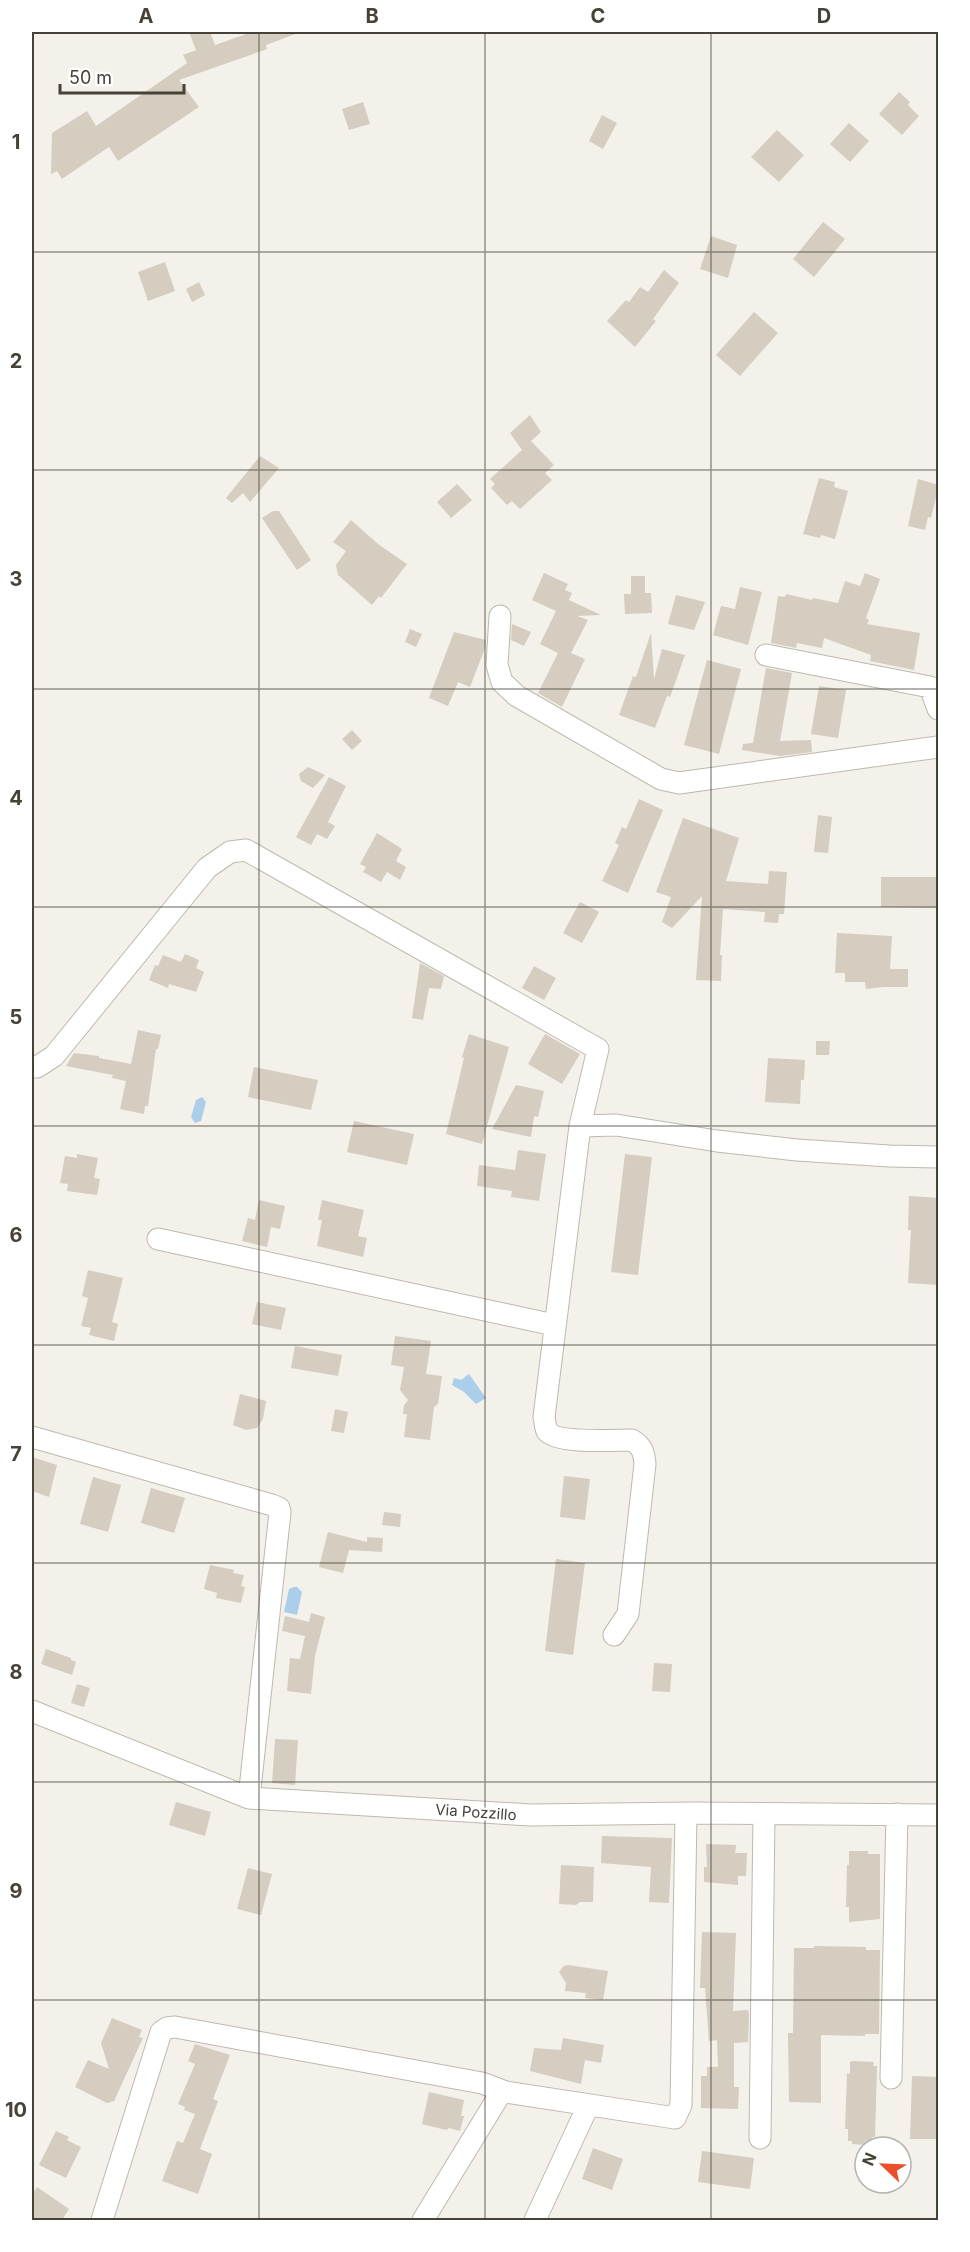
<svg xmlns="http://www.w3.org/2000/svg" width="970" height="2252" viewBox="0 0 970 2252" font-family="Inter,sans-serif">
	<style>
		.water { fill: #abceeb }
		.building { fill: #d4cdc0 }
		.lines { fill: none; stroke-linecap: round; stroke-linejoin: round }
		.minor-casing { stroke: #beb9ad; stroke-width: 23 }
		.minor { stroke: #fff; stroke-width: 21 }
		.grid { fill: none; stroke: #474238; stroke-width: 1.5; stroke-opacity: 0.55 }
		.labels { text-anchor: middle; dominant-baseline: central; stroke-width: 4.5; stroke-linejoin: round; paint-order: stroke }
		.street-label { font-size: 15px; fill: #474238; stroke: #fff }
		.neatline { fill: none; stroke: #474238; stroke-width: 2 }
		.grid-label { font-size: 20px; text-anchor: middle; font-weight: bold; fill: #474238 }
	</style>
	<rect width="100%" height="100%" fill="#f3f1ea"/>
	<!-- water -->
	<path class="water" d="M202,1097L206,1102L201,1121L195,1123L191,1117L196,1100Z
		M469,1374L486,1398L476,1404L464,1392L452,1385L454,1378L461,1380Z
		M294,1587H297L302,1592L297,1615L284,1612L289,1589Z"/>
	<!-- building -->
	<path class="building" d="M189,32H210L215,45L252,32L298,33L266,45L267,49L179,80L199,107L118,161L109,147L62,179L57,171L51,174L52,133L87,111L96,126L187,63L183,55L196,50Z
		M899,92L910,102L908,105L919,116L902,135L879,114Z
		M363,102L370,124L349,130L342,109Z
		M602,115L617,123L603,149L589,141Z
		M849,123L869,141L850,162L830,144Z
		M777,130L804,155L779,182L751,157Z
		M823,222L845,239L814,277L793,259Z
		M711,236L737,245L728,278L700,269Z
		M165,262L175,291L148,301L138,272Z
		M664,270L679,283L653,319L656,321L635,347L607,321L626,300L629,302L640,287L648,292Z
		M199,282L205,295L192,302L186,289Z
		M754,312L778,333L740,376L716,355Z
		M530,415L541,432L531,441L554,465L545,473L552,480L520,509L512,501L507,505L491,488L495,484L490,479L522,450L510,433Z
		M260,456L279,468L250,502L243,493L232,503L226,498Z
		M819,478L835,482L834,487L848,491L835,539L821,535L820,538L803,534Z
		M918,479L939,485L931,518L928,517L925,530L908,526Z
		M457,484L472,500L451,518L437,502Z
		M273,511H279L311,560L297,570L262,518Z
		M351,520L378,544L407,564L381,598L379,596L372,605L338,575L336,565L346,551L333,542Z
		M544,573L568,584L565,590L572,593L569,600L601,615L577,616L588,620L571,653L585,659L562,707L538,693L558,653L540,644L556,611L532,600Z
		M865,573L880,579L866,618L869,620L867,624L920,633L914,670L870,661L871,655L824,638L822,648L797,643L796,648L771,643L778,596L785,597L786,594L812,600L813,598L838,603L845,581L860,586Z
		M631,576H645V593H651L652,613L625,614L624,594H631Z
		M740,587L762,592L748,645L713,635L721,606L735,609Z
		M676,595L705,602L694,630L668,624Z
		M512,624L531,632L524,646L511,640Z
		M410,629L422,634L416,647L405,642Z
		M454,632L486,640L485,648L470,687L458,682L448,706L429,698Z
		M651,633L654,679L662,649L685,655L670,697L667,696L655,728L619,715L633,676L636,677Z
		M707,660L741,669L719,754L684,745Z
		M766,668L792,673L780,741L811,740L812,752L780,756L742,750L743,744L753,743Z
		M819,686L846,690L838,738L811,734Z
		M352,730L362,741L352,750L342,739Z
		M308,767L325,775L313,788L301,781L299,774Z
		M329,777L346,786L328,822L335,826L327,839L317,834L311,845L296,837Z
		M639,799L663,810L628,893L602,881L619,845L615,843L622,827L626,829Z
		M818,815L832,817L828,853L814,852Z
		M683,818L739,838L726,881L768,884L769,871L787,872L784,914H779L778,923L764,922L765,912L723,909L720,955H722L721,981L696,980L702,896L672,928L662,922L671,897L656,892Z
		M377,833L402,849L396,861L406,867L400,880L387,872L381,882L363,872L366,867L360,864Z
		M881,877H939V908L881,907Z
		M580,902L599,912L582,943L563,933Z
		M837,933L892,936L890,969H908V987H883L866,989L865,982H845V973H835Z
		M185,954L199,960L196,968L204,972L196,992L169,984L168,988L149,980L155,965L158,966L163,955L181,962Z
		M420,963L444,976L441,989L429,988L423,1020L412,1018Z
		M534,966L556,978L544,1000L522,988Z
		M138,1030L161,1035L158,1049H156L148,1106H145L144,1114L120,1109L126,1081L112,1078L113,1075L66,1066L74,1053L99,1056V1058L131,1064Z
		M469,1034L509,1047L482,1144L446,1134L464,1058L462,1057Z
		M545,1034L580,1054L562,1084L528,1064Z
		M816,1041H830L829,1055H816Z
		M768,1058L805,1060L804,1080H801L800,1104L765,1102Z
		M254,1067L318,1080L311,1110L248,1097Z
		M516,1085L544,1091L538,1117L534,1116L531,1137L492,1129Z
		M354,1121L414,1134L407,1165L347,1152Z
		M518,1150L546,1154L539,1201L511,1197L512,1191L477,1186L479,1165L515,1170Z
		M77,1154L98,1158L94,1178L100,1179L97,1195L67,1191L68,1184L60,1183L65,1156L77,1158Z
		M625,1154L652,1157L638,1275L611,1272Z
		M909,1196L939,1198V1285L908,1283L911,1230H908Z
		M259,1200L285,1206L280,1229L271,1227L267,1247L242,1241L248,1218L255,1220Z
		M322,1200L364,1210L358,1236L367,1238L363,1257L317,1246L322,1220H318Z
		M88,1270L123,1278L112,1322L118,1324L114,1341L89,1335L91,1328L81,1326L88,1298L82,1296Z
		M257,1302L286,1308L281,1330L252,1324Z
		M395,1336L431,1341L426,1374L442,1376L438,1404L434,1407L430,1440L404,1437L407,1414H403L404,1405L408,1400L400,1390L404,1367L391,1365Z
		M295,1346L342,1355L338,1376L291,1368Z
		M240,1394L266,1401L263,1419L257,1428L246,1430L233,1425Z
		M335,1409L348,1412L344,1433L331,1431Z
		M32,1457L57,1465L49,1497L32,1491Z
		M564,1476L590,1479L585,1520L560,1517Z
		M93,1477L121,1485L108,1532L80,1524Z
		M151,1488L185,1498L174,1533L141,1523Z
		M384,1512L401,1514L400,1527L382,1525Z
		M328,1532L367,1542V1537L383,1538L382,1552L349,1550L343,1573L319,1567Z
		M556,1559L585,1563L573,1655L545,1651Z
		M210,1565L234,1570L233,1573L244,1575L241,1586L245,1587L241,1603L216,1598L217,1593L204,1589Z
		M311,1613L325,1617L315,1656L311,1694L287,1691L290,1658L300,1659L305,1636L282,1631L285,1616L309,1622Z
		M46,1649L71,1658V1660L76,1662L72,1675L41,1664Z
		M654,1663L672,1664L670,1692L652,1691Z
		M77,1684L90,1688L84,1707L71,1703Z
		M275,1739L298,1740L295,1785L272,1783Z
		M176,1802L211,1812L205,1836L169,1825Z
		M602,1836L672,1838L669,1903L649,1902L651,1867L601,1863Z
		M706,1844L736,1845L735,1853H747L746,1876H738V1885L704,1882V1867H707Z
		M849,1851H868V1854H880V1919L849,1922V1907H846L847,1865H849Z
		M561,1865L594,1867L593,1902H580L576,1905L559,1904Z
		M248,1868L272,1874L261,1915L237,1909Z
		M702,1932L736,1933L733,2011L748,2010L749,2015L748,2042L734,2043V2087H739L738,2109L701,2108V2076H707V2067H718L717,2040L709,2041L705,1988H700Z
		M814,1946L866,1947V1950H880L879,2034H865V2036L821,2035V2103L789,2102L788,2033H793L794,1948H814Z
		M568,1965L608,1971L603,2000L585,1998L586,1993L565,1991L566,1983L559,1972L564,1966Z
		M112,2018L142,2030L139,2037L143,2038L114,2101L107,2103L75,2087L88,2060L109,2069L101,2043Z
		M563,2038L604,2045L601,2063L585,2060L581,2084L530,2071L534,2048L561,2050Z
		M195,2044L230,2055L213,2099L218,2101L200,2149L212,2154L198,2194L162,2181L177,2141L183,2143L195,2114L184,2110L185,2107L178,2104L195,2064L188,2061Z
		M853,2061L874,2062L873,2066H877L875,2137H872V2141H865V2145L852,2144V2141H848V2129H845L847,2073L850,2074V2062Z
		M912,2076L939,2077V2139H910Z
		M429,2092L464,2100L461,2116H464L460,2131L449,2128L446,2130L422,2124Z
		M56,2131L69,2137L67,2140L81,2147L66,2178L39,2165Z
		M593,2148L623,2159L612,2190L582,2179Z
		M702,2151L754,2158L750,2189L698,2182Z
		M37,2187L69,2209L62,2220H32V2195Z"/>
	<g class="lines">
		<!-- minor casing -->
		<g class="minor-casing">
			<path id="minor" d="M500,616L497,665L502,682L517,696L661,779L679,783L938,747
				M766,655L930,687L938,709
				M32,1067H37L54,1056L207,868L230,852L246,850L598,1049L580,1126L544,1417C545,1421 545,1427 547,1431C557,1444 615,1440 632,1440C642,1446 644,1452 645,1464L628,1614L614,1635
				M580,1126L616,1125L717,1141L797,1150L889,1156L938,1157
				M158,1239L554,1325
				M32,1437L272,1505L279,1508L280,1512L249,1798
				M32,1711L249,1798L531,1815L690,1813L938,1815
				M891,2078L897,1814
				M760,2138L764,1814
				M102,2220L161,2032L167,2028L175,2027L482,2083L506,2092
				M423,2220L499,2096L506,2092L675,2118L681,2105L686,1814
				M535,2220L588,2106"/>
		</g>
		<!-- minor -->
		<use href="#minor" class="minor"/>
	</g>
	<!-- grid -->
	<path class="grid" d="M259,32V2220M485,32V2220M711,32V2220M32,252H938M32,470H938M32,689H938M32,907H938M32,1126H938M32,1345H938M32,1563H938M32,1782H938M32,2000H938"/>
	<g class="labels">
		<!-- street labels -->
		<g class="street-label">
			<text transform="translate(476 1812) rotate(4)">Via Pozzillo</text>
		</g>
	</g>
	<!-- border -->
	<rect width="970" height="2252" fill="none" stroke="#ffffff" stroke-width="66"/>
	<!-- north arrow -->
	<g transform="translate(883 2165) rotate(293)"><circle r="28" fill="#ffffff" stroke="#b5b3af" stroke-width="1.5"/>
	<path d="M0-4.5L10 22L0 15L-10 22Z" fill="#e94f2b"/>
	<text y="-9" font-size="16" font-weight="bold" text-anchor="middle" fill="#474238">N</text>
	</g>
	<!-- scale -->
	<path d="M60 84v9h124v-9" fill="none" stroke="#474238" stroke-width="3"/>
	<text x="69" y="84" font-size="18" fill="#474238" stroke="#ffffff" stroke-width="4.5" paint-order="stroke">50 m</text>
	<rect x="33" y="33" width="904" height="2186" class="neatline"/>
	<g class="grid-label">
		<text x="146" y="23">A</text>
		<text x="372" y="23">B</text>
		<text x="598" y="23">C</text>
		<text x="824" y="23">D</text>
		<text x="16" y="149">1</text>
		<text x="16" y="368">2</text>
		<text x="16" y="586">3</text>
		<text x="16" y="805">4</text>
		<text x="16" y="1024">5</text>
		<text x="16" y="1242">6</text>
		<text x="16" y="1461">7</text>
		<text x="16" y="1679">8</text>
		<text x="16" y="1898">9</text>
		<text x="16" y="2117">10</text>
	</g>
</svg>
